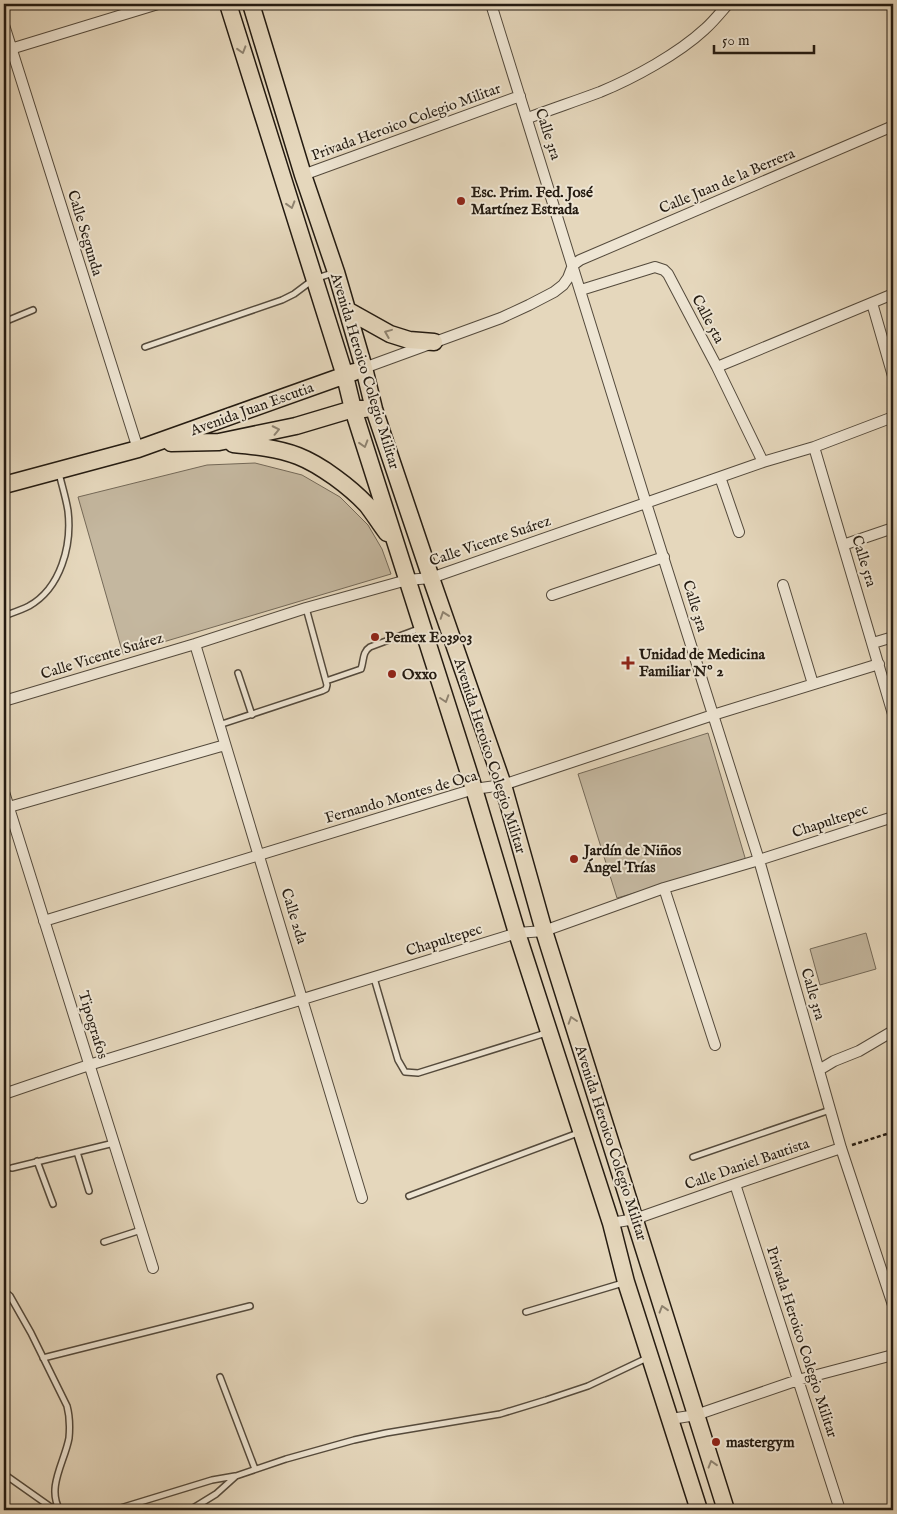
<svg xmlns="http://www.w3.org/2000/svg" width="897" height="1514" viewBox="0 0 897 1514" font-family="'IM FELL English',serif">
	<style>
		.green { fill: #c4b79f; stroke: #746958 }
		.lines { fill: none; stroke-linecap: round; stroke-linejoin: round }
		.service-casing { stroke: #544a3c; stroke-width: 8 }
		.minor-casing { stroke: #544a3c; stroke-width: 12 }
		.primary-casing { stroke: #241b11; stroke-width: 19 }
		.path { stroke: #241b11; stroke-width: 2.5; stroke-dasharray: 4 2.5; stroke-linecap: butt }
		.service { stroke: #eee5d3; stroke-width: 5 }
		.minor { stroke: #eee5d3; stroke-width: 10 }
		.primary { stroke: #e5d7bc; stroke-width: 16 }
		.oneway { stroke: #8e826f }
		.poi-dot { fill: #8f2418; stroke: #eee5d3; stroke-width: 2 }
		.labels { text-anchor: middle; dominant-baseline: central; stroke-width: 4; stroke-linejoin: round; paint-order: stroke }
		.street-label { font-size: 15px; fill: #241b11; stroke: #eee5d3 }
		.poi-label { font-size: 15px; font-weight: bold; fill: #241b11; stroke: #eee5d3; text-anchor: start }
	</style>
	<rect width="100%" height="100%" fill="#e5d7bc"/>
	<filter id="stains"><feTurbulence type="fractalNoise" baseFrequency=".004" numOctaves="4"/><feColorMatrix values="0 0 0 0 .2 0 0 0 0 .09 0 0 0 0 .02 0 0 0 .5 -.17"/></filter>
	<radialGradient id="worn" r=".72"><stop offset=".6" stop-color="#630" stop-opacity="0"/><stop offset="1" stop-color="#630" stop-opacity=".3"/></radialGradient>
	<!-- green -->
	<path class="green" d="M255,463L302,475L340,497L368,525L382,549L391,574L123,654L78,497L207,465Z
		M708,733L746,861L617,898L578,774Z
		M866,933L876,969L820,985L810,949Z"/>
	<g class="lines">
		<!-- service casing -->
		<g class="service-casing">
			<path id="service" d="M4,322L33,310
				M145,347L282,300L294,294L314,279L333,273
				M4,616C12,613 21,610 29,606C61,588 72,545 68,511C66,498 62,486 59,473
				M238,673L252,715
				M326,681L361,669C364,661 362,652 370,647L421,628
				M219,725L322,691L326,689L327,685L306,608
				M374,978L398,1060L405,1072L418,1073L546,1033
				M77,1152L89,1191
				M693,1157L830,1110
				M37,1161L53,1204
				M12,1168L114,1143
				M409,1196L578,1133
				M104,1242L141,1230
				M4,1291L10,1296L31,1333L67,1406C70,1417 70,1427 69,1438C65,1461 46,1488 60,1510
				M526,1312L623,1283
				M43,1358L250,1306
				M220,1377L255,1469
				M4,1474L55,1510
				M114,1510L212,1480L235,1476
				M190,1510L216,1494L236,1476L286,1459L354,1440L386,1433L500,1414L546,1400L588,1386L647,1358"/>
		</g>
		<!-- minor casing -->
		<g class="minor-casing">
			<path id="minor" d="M491,4L646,503L759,860L841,1148L893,1305
				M4,25L138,449
				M4,51L158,4
				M528,118C552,109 576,101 600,92C634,78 678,54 705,29C713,22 721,12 728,4
				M303,175L520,96
				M581,290L655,267L664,270L668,274L717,367L763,462
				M872,303L893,376
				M717,367L893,294
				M364,368L501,318L529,305L554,292L563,285L568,278L573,265L580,260L893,126
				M814,447L893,714
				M720,477L739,532
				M843,545L893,528
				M783,585L813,684
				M552,595L664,557
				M873,643L893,637
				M195,644L362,1198
				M4,701L195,644L306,608L407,580L431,578L763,462L814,447L893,417
				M4,792L153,1268
				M9,807L225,745
				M664,888L715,1045
				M44,921L474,789L503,785L713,715L879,664
				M819,1070L834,1061L859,1051L893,1031
				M4,1094L89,1065L517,933L544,931L664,888L759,860L893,817
				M735,1184L840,1510
				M611,1223L635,1219L735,1184L841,1148
				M671,1419L696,1415L798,1380L893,1355"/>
		</g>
		<!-- primary casing -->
		<g class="primary-casing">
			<path id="primary" d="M228,4L345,376L353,409L474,789L517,933L611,1223L626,1282L699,1510
				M251,4L303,175L336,272L364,368L374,409L431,578L503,785L544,931L726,1510
				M347,310L390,334L409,340L434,342
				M171,443L219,442L296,426L353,409H365
				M233,444C255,446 277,448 298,456C321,465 350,487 367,505C374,514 380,524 387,533
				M4,485L138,449L354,372"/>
		</g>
		<!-- path -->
		<path class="path" d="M852,1145L893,1132"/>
		<!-- service -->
		<use href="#service" class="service"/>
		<!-- minor -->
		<use href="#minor" class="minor"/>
		<!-- primary -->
		<use href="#primary" class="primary"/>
	</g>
	<!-- one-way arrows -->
	<defs><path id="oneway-chevron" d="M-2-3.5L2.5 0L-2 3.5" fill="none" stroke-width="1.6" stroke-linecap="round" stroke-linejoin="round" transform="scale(1.25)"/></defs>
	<g class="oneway">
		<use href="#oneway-chevron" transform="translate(242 50) rotate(73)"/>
		<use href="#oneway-chevron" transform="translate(291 205) rotate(73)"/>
		<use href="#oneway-chevron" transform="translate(388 333) rotate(-158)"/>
		<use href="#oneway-chevron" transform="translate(276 430) rotate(-12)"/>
		<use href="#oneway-chevron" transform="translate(364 444) rotate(73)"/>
		<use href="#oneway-chevron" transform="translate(444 615) rotate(-109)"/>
		<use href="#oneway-chevron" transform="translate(445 699) rotate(72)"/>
		<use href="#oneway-chevron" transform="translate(572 1020) rotate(-108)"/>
		<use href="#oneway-chevron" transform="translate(663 1309) rotate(-107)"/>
		<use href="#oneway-chevron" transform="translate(712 1464) rotate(-107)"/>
	</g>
	<!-- markers -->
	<g class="poi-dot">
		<circle cx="461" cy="201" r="5"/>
		<circle cx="375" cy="637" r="5"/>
		<path d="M625.5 655.5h5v5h5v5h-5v5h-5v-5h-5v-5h5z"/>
		<circle cx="392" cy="674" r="5"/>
		<circle cx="574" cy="859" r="5"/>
		<circle cx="716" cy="1442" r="5"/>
	</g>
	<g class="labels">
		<!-- street labels -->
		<g class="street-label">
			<text transform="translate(406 122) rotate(-20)">Privada Heroico Colegio Militar</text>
			<text transform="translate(548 134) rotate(72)">Calle 3ra</text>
			<text transform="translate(727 181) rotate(-23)">Calle Juan de la Berrera</text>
			<text transform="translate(85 233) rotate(73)">Calle Segunda</text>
			<text transform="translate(708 319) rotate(62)">Calle 5ta</text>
			<text transform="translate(365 371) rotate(73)">Avenida Heroico Colegio Militar</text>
			<text transform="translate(252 409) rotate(-20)">Avenida Juan Escutia</text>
			<text transform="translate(490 541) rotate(-19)">Calle Vicente Suárez</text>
			<text transform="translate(864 561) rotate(73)">Calle 5ra</text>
			<text transform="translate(695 606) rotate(73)">Calle 3ra</text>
			<text transform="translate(102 656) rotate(-17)">Calle Vicente Suárez</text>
			<text transform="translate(490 756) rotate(72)">Avenida Heroico Colegio Militar</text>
			<text transform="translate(401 797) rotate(-16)">Fernando Montes de Oca</text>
			<text transform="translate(830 821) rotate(-18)">Chapultepec</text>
			<text transform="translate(294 916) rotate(73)">Calle 2da</text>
			<text transform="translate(444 940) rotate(-17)">Chapultepec</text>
			<text transform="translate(813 994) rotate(74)">Calle 3ra</text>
			<text transform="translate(93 1025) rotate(73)">Tipografos</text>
			<text transform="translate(611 1143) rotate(72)">Avenida Heroico Colegio Militar</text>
			<text transform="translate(747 1164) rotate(-19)">Calle Daniel Bautista</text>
			<text transform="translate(802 1342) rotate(72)">Privada Heroico Colegio Militar</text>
		</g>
		<!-- poi labels -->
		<g class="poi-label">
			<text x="471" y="192">Esc. Prim. Fed. José<tspan x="471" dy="17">Martínez Estrada</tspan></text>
			<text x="385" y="637">Pemex E03903</text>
			<text x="639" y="654">Unidad de Medicina<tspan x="639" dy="17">Familiar Nº 2</tspan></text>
			<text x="402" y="674">Oxxo</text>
			<text x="584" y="850">Jardín de Niños<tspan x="584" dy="17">Ángel Trías</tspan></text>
			<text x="726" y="1442">mastergym</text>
		</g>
	</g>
	<!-- margin -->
	<rect width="897" height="1514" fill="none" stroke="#e5d7bc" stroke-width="20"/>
	<rect x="5" y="5" width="887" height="1504" fill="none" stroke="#241b11" stroke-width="2.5"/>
	<rect x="10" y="10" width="877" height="1494" fill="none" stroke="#241b11"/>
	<!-- scale -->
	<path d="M714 45v8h100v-8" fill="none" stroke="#241b11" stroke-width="2.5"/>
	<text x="722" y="45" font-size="15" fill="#241b11" stroke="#eee5d3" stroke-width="4" paint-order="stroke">50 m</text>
	<rect width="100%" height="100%" filter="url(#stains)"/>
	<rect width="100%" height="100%" fill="url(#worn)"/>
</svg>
